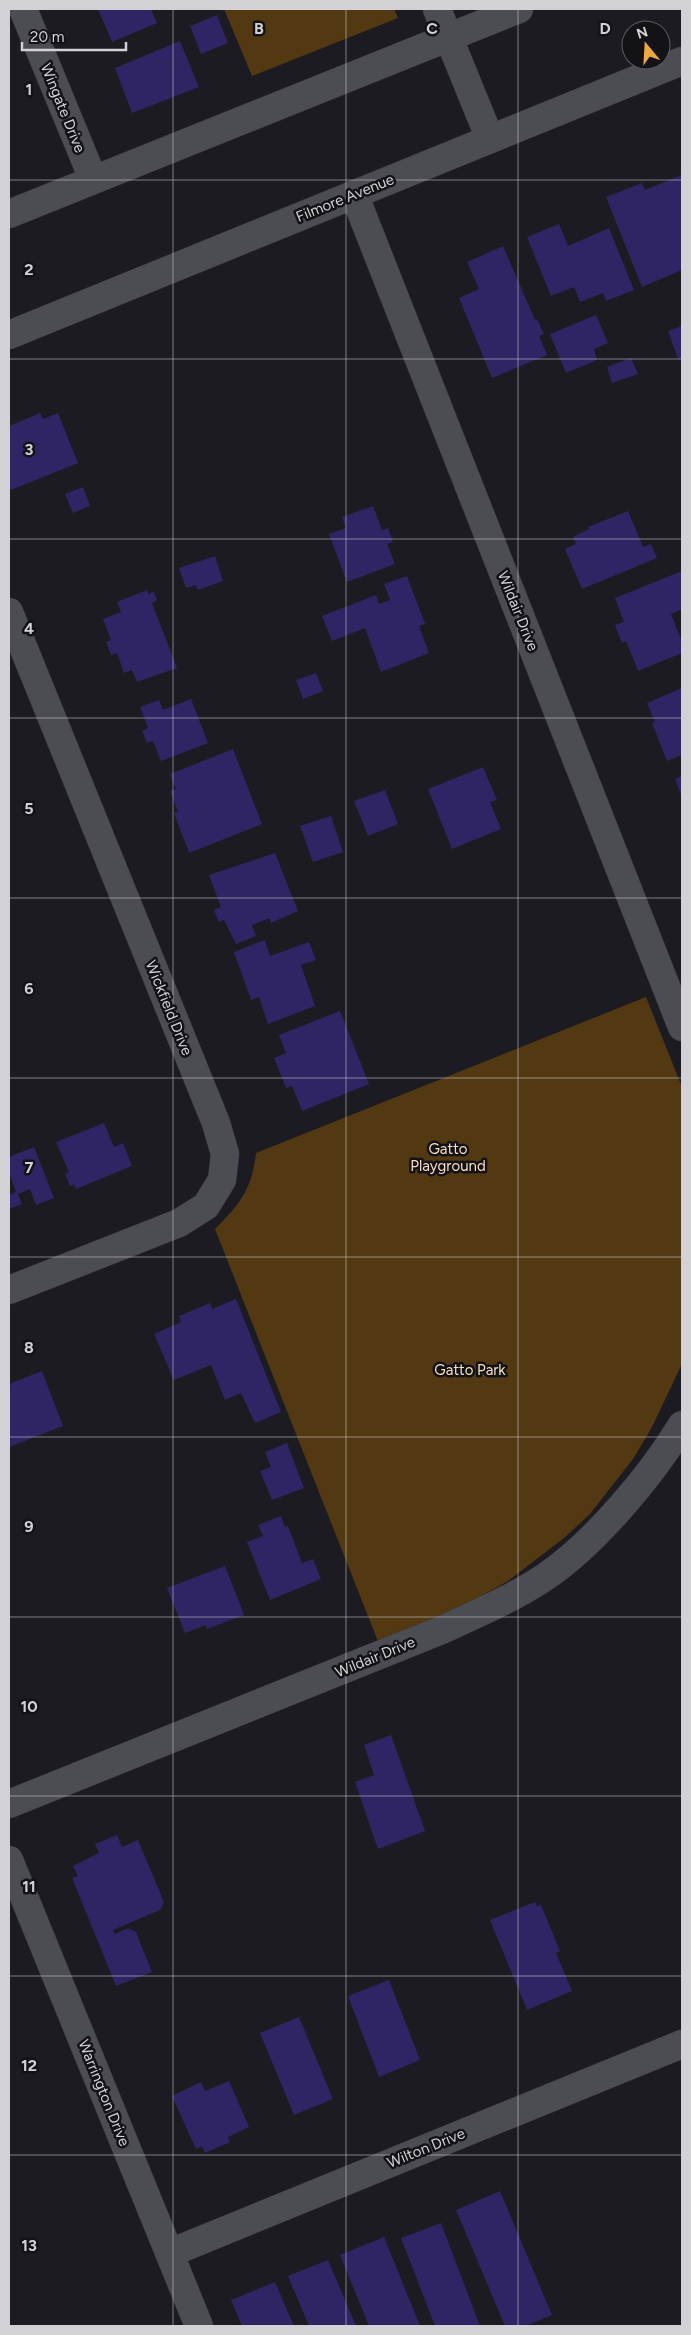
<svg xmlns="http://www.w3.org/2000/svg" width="691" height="2335" viewBox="0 0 691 2335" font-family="Figtree,sans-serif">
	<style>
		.green { fill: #533912 }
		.building { fill: #302564 }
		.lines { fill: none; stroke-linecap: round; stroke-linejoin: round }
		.street-casing { stroke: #37373b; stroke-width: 29 }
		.secondary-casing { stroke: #37373b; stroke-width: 29 }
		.street { stroke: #4c4c53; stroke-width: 28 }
		.secondary { stroke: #4c4c53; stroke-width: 28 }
		.grid { fill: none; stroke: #d2d2d6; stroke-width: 1; stroke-opacity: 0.55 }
		.labels { text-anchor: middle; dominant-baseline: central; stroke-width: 5; stroke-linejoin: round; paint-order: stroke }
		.street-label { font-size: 15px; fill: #d2d2d6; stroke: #121217 }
		.park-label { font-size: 15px; fill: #fbdfbc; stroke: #121217 }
		.grid-label { font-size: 16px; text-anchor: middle; font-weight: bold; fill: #d2d2d6; stroke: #121217; stroke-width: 5; stroke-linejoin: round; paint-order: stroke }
	</style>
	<rect width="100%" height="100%" fill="#1b1b21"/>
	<!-- green -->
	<path class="green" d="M224,9H394L398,18L252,76Z
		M646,997L682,1087L681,1366L651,1429L633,1459L590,1514L564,1538L508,1581L478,1598L379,1644L215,1229C240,1204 252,1189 256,1153Z"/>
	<!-- building -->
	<path class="building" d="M98,9H151L157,23L112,42Z
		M217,15L228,43L201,54L190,26Z
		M180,41L199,87L132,113L115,68Z
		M682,175V270L642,287L606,197L642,183L645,190Z
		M559,224L568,246L609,228L634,290L606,301L603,293L580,302L574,287L551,296L527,237Z
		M503,246L535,320L537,319L544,334L539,336L547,355L492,378L459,298L479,289L467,262Z
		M596,315L608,343L594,349L597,360L566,373L550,334Z
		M682,326V358L678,359L668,331Z
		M631,358L638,374L612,383L607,367Z
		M40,413L43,419L58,413L78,463L11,490L9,484V426Z
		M83,487L90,506L73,513L65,494Z
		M373,506L382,530L388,528L393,542L387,544L395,564L347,582L329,534L346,528L342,517Z
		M628,511L643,547L651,544L657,558L582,589L565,549L576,544L573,537L589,529L588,527Z
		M215,556L223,581L198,590L196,585L186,588L179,568Z
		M682,571V609L671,614L682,642V653L638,671L626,641L622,643L615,625L624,622L615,598Z
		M407,576L425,624L419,626L429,653L381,672L365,628L332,641L322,616L376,595L379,604L390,600L384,584Z
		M147,590L148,594L154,592L157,600L152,603L177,668L137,682L132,670L124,673L117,653L111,655L106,642L111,640L103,619L121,612L117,602Z
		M316,673L323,691L303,699L296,680Z
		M682,688V755L667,761L652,723L655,722L647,703Z
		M191,699L208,743L161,761L153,741L147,743L142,731L148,728L140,707L159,700L163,710Z
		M233,749L262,824L189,853L174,813L178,812L170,791L176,789L170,774Z
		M483,767L497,800L490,802L501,829L452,849L428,789Z
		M682,776V797L675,779Z
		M385,790L398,824L368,836L354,801Z
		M331,816L343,852L313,862L300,826Z
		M275,853L298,911L271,923L269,918L252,925L256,936L236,944L224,920L219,922L214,910L221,907L209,875Z
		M265,940L270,956L309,942L316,960L301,965L315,1006L268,1024L259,997L251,1000L234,952Z
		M340,1011L369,1084L302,1111L292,1086L286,1088L274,1058L286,1053L279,1035Z
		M104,1123L114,1147L123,1143L132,1166L76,1189L74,1185L70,1186L65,1174L69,1172L56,1142Z
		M34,1147L54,1198L36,1205L30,1189L18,1194L22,1204L9,1209V1195L16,1192L9,1173V1157Z
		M236,1299L281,1412L255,1423L241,1393L225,1400L211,1365L174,1380L154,1334L181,1322L179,1316L210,1303L212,1309Z
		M42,1371L63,1426L9,1447V1391L11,1390L9,1384Z
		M287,1443L304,1488L272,1500L260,1471L271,1467L265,1452Z
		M281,1516L285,1527L288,1526L302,1563L313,1559L321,1579L270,1600L247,1542L263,1536L258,1525Z
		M225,1566L244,1615L207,1629L206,1625L185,1633L167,1588Z
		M391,1735L425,1831L378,1849L355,1782L374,1775L364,1745Z
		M117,1835L122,1847L138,1840L164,1902L160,1910L113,1930L115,1934L128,1928L136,1932L152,1972L116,1986L72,1878L78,1876L73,1866L99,1853L95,1844Z
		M535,1902L537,1906L541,1905L560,1951L556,1953L572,1991L527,2010L490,1920Z
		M389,1980L420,2060L379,2077L348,1996Z
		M299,2017L333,2099L294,2115L260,2033Z
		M229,2081L249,2127L228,2137L230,2142L205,2153L202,2146L196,2149L172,2096L201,2082L205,2091Z
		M500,2191L552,2315L525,2326H505L456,2210Z
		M441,2223L480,2326H435L401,2238Z
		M384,2237L420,2326H369L340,2255Z
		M328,2260L356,2326H309L288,2276Z
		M275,2282L294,2326H242L231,2300Z"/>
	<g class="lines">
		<!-- street casing -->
		<g class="street-casing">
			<path id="street" d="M23,9L93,179
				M437,9L490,139
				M354,194L682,1027
				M9,612L216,1123L225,1154L222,1180L206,1206L179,1223L9,1290
				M9,1804L444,1629C478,1613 514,1598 545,1577C594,1544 652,1475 682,1425
				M9,1860L199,2326
				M170,2253L682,2044"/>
		</g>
		<!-- secondary casing -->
		<g class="secondary-casing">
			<path id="secondary" d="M9,214L519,9
				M9,335L682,61"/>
		</g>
		<!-- street -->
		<use href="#street" class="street"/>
		<!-- secondary -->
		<use href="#secondary" class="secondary"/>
	</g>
	<!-- grid -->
	<path class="grid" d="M173,9V2326M346,9V2326M518,9V2326M9,180H682M9,359H682M9,539H682M9,718H682M9,898H682M9,1078H682M9,1257H682M9,1437H682M9,1617H682M9,1796H682M9,1976H682M9,2155H682"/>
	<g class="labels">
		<!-- street labels -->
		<g class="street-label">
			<text transform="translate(63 108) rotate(68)">Wingate Drive</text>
			<text transform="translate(345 198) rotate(-22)">Filmore Avenue</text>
			<text transform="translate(518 611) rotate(68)">Wildair Drive</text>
			<text transform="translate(169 1008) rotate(68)">Wickfield Drive</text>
			<text transform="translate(375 1657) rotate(-22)">Wildair Drive</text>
			<text transform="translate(104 2093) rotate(68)">Warrington Drive</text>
			<text transform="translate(426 2148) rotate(-22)">Wilton Drive</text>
		</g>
		<!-- park labels -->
		<g class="park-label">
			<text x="448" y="1149">Gatto<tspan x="448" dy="17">Playground</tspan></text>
			<text x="470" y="1370">Gatto Park</text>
		</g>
	</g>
	<g class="grid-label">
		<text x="259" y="34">B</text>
		<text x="432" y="34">C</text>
		<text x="605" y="34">D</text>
		<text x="29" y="95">1</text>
		<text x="29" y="275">2</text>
		<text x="29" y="455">3</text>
		<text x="29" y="634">4</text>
		<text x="29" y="814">5</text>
		<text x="29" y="994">6</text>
		<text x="29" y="1173">7</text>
		<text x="29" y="1353">8</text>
		<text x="29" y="1532">9</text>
		<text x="29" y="1712">10</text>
		<text x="29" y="1892">11</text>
		<text x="29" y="2071">12</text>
		<text x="29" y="2251">13</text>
	</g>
	<!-- border -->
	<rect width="691" height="2335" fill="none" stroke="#d2d2d6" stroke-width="20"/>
	<!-- north arrow -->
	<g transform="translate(646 45) rotate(342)"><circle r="24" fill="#121217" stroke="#5f5f63"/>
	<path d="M0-4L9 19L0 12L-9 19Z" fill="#eea83c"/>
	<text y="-8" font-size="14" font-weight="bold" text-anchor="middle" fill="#d2d2d6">N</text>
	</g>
	<!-- scale -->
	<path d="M22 42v8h104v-8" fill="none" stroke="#d2d2d6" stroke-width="2.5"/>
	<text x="30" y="42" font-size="15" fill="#d2d2d6" stroke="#121217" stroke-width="4" paint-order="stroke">20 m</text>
</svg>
